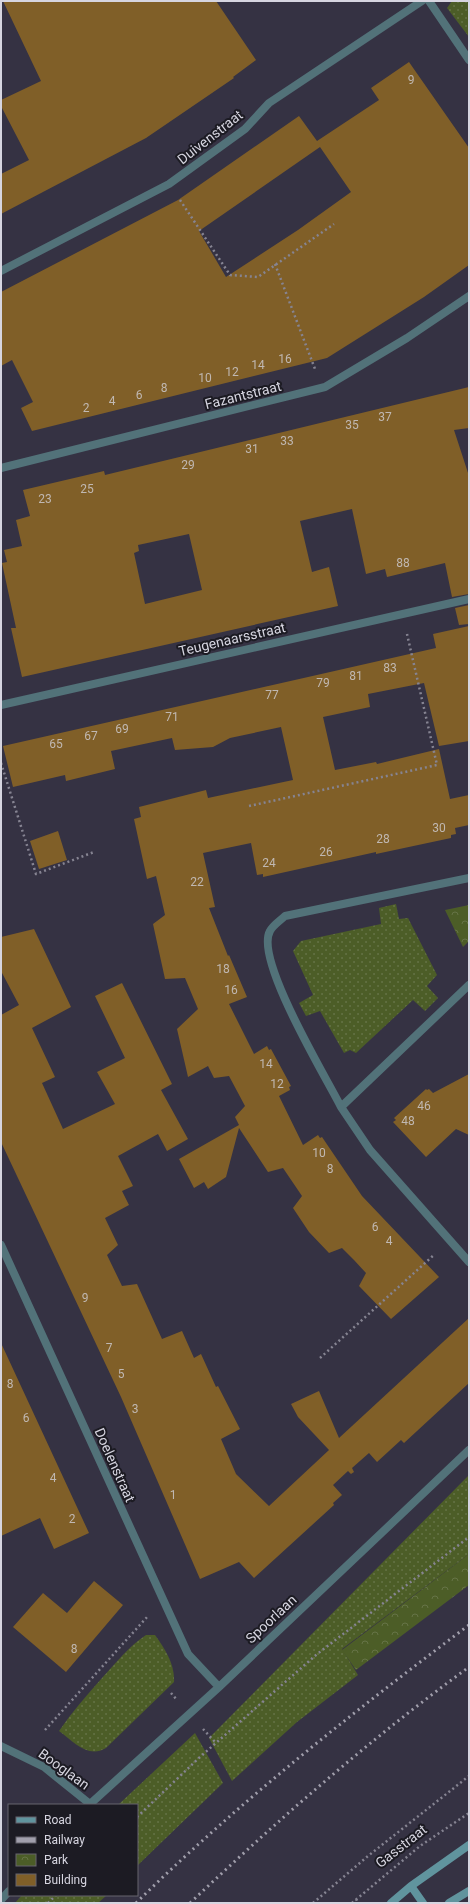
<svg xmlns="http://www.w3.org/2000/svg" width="470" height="1904" viewBox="0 0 470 1904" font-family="Roboto,sans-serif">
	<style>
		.grass { fill: url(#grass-dots) }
		.park { fill: url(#park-crowns) }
		.building { fill: #805f28; fill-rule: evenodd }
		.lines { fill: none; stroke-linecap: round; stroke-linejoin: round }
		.path { stroke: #868492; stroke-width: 2.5; stroke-dasharray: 2 3; stroke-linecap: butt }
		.street { stroke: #527279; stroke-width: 8 }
		.secondary { stroke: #60949e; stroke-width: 8 }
		.rail { stroke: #a19fac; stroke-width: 3; stroke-dasharray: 2 4; stroke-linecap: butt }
		.labels { text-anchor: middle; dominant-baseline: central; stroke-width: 4; stroke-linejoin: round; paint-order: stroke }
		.number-label { font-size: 12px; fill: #c0b8b2 }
		.street-label { font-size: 14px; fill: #d6d5e0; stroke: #1c1b23 }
	</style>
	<defs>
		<pattern id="grass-dots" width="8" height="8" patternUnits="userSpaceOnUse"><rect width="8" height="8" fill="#4c5d27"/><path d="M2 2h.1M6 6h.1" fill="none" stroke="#657346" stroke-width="1.8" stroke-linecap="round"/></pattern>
		<pattern id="park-crowns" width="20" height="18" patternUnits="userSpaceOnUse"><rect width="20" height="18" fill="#4c5d27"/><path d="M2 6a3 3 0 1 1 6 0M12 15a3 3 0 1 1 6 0" fill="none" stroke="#657346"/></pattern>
	</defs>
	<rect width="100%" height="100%" fill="#353243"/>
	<!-- grass -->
	<path class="grass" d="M452,1H469V37L447,8Z
		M396,904L399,919L408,918L437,975L427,986L438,998L425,1011L413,1000L356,1053L350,1050L344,1053L320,1011L306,1016L299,1003L313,995L293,951L301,941L381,924L379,908Z
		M469,1475V1554L342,1649L358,1675L297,1722L232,1781L209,1738Z
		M146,1635H155C165,1649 175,1664 174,1682L106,1748C88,1759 74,1742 59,1731C72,1712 87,1695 102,1678C116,1663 129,1646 146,1635Z
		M195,1733L223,1783L137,1866V1805H118Z
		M22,1895H107L98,1903H15Z"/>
	<!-- park -->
	<path class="park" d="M469,905V941L463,947L445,910Z
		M469,1554V1585L356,1670L342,1650Z"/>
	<!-- building -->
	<path class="building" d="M3,1H216L256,60L233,77L234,78L146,138L1,214V174L29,160L1,106V100L41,81Z
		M409,62L469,148V265L424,297L327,358L32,431L21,408L33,402L12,360L1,366V292L178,200L299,116L317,141L379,100L371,88ZM320,147L351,192L298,230L226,277L199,231Z
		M469,387V428L454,430L469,476V594L452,597L445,563L387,577L385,569L366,574L352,509L300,521L312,572L329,567L338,606L22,677L11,628H16L2,563L7,562L4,550L22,546L16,520L30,516L23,490L104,471L105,475ZM189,534L202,590L145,604L134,553L139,551L138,545Z
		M469,605V624L459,625L455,608Z
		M469,626V741L439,746L424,683L368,694L370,707L323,717L335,770L376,762L377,764L439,749L450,799L469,795V825L455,828L456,834L451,835V838L376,854V852L263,877V874L257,875L251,843L203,853L215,907L209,908L228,956L229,955L247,997L229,1004L254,1054L267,1046L269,1050L271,1049L291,1086L289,1087L290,1090L279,1096L303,1145L318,1135L320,1138L322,1137L362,1196L439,1277L391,1319L359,1286L366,1273L354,1260L342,1248L329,1253L309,1232L293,1208L302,1196L283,1168L268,1172L239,1128L226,1177L208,1189L204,1182L194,1188L179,1159L239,1125L235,1117L245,1106L229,1076L214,1078L208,1066L188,1077L177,1029L198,1009L185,978L165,979L153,924L165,915L156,876L147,879L134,819L141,817L139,807L206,790L208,798L293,780L281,727L230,738L213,747L175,750L172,738L111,751L115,769L66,781L65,775L13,787L3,746L436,648L433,634Z
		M58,831L67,860L39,869L30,841Z
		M34,929L71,1007L32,1028L55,1077L42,1083L63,1129L115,1104L97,1072L125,1058L95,996L122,983L172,1084L161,1090L188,1139L167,1151L158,1134L118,1156L133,1186L122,1191L129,1205L105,1218L118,1245L107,1255L122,1286L137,1284L162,1339L182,1331L194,1358L201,1354L216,1387L218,1386L240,1429L221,1439L236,1474L269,1506L329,1450L298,1417L291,1404L319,1391L339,1438L469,1318V1383L404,1443L401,1440L377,1462L369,1453L352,1468L354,1472L351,1474L348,1471L333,1485L342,1495L333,1503L334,1505L254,1578L239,1562L200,1579L121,1397L1,1142V1015L19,1005L1,971V937Z
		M469,1074V1135L456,1129L426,1157L393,1122L396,1120L394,1118L426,1089L427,1090L429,1089L433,1093Z
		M1,1343L89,1533L54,1549L40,1518L1,1536Z
		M94,1581L123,1605L66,1672L13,1627L43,1593L67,1613Z"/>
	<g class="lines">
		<!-- path -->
		<path class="path" d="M180,200L230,275L258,277L334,224
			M275,264L315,369
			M1,763L36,874L94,852
			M249,806L437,765L407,634
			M320,1358L435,1254
			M171,1693L177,1700
			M203,1729L216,1743
			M45,1730L148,1616
			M137,1817L200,1757L316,1655L469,1537
			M356,1899L358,1903
			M48,1903L56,1895
			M313,1903L368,1856L469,1776
			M352,1903L420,1846L469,1813"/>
		<!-- street -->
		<path class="street" d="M429,1L469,60
			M1,271L169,184L245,129L269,103L422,1
			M1,468L325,387L407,338L469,296
			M1,705L469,599
			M469,878L285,916C281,920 273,925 270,931C254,959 326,1077 341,1107L469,985
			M341,1107L370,1150L469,1262
			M1,1245L188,1654L219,1687
			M1,1746L44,1767L90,1804
			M89,1805L219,1687L469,1450
			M1,1900L9,1891"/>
		<!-- secondary -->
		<path class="secondary" d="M411,1886L423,1903
			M391,1903L411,1886L469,1845
			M449,1903L469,1891"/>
		<!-- rail -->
		<path class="rail" d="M136,1903C239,1802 353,1712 469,1625
			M190,1903C278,1820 370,1739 469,1667"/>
	</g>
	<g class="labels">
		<!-- number labels -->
		<g class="number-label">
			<text x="411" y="80">9</text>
			<text x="285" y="359">16</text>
			<text x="258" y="365">14</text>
			<text x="232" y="372">12</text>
			<text x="205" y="378">10</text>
			<text x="164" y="388">8</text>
			<text x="139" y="395">6</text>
			<text x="112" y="401">4</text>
			<text x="86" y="408">2</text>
			<text x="385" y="417">37</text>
			<text x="352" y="425">35</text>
			<text x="287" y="441">33</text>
			<text x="252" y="449">31</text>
			<text x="188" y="465">29</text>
			<text x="87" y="489">25</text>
			<text x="45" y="499">23</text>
			<text x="403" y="563">88</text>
			<text x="390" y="668">83</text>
			<text x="356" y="676">81</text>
			<text x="323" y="683">79</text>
			<text x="272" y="695">77</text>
			<text x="172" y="717">71</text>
			<text x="122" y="729">69</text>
			<text x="91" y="736">67</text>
			<text x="56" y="744">65</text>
			<text x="439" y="828">30</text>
			<text x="383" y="839">28</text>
			<text x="326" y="852">26</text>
			<text x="269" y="863">24</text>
			<text x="197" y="882">22</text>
			<text x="223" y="969">18</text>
			<text x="231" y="990">16</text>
			<text x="266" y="1064">14</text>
			<text x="277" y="1084">12</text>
			<text x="424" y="1106">46</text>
			<text x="408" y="1121">48</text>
			<text x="319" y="1153">10</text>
			<text x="330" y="1169">8</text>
			<text x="375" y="1227">6</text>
			<text x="389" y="1241">4</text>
			<text x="85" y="1298">9</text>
			<text x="109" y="1348">7</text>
			<text x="121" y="1374">5</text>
			<text x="10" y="1384">8</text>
			<text x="135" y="1409">3</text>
			<text x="26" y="1418">6</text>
			<text x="53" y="1478">4</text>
			<text x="173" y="1495">1</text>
			<text x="72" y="1519">2</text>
			<text x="74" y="1649">8</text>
		</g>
		<!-- street labels -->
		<g class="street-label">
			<text transform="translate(210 137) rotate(-38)">Duivenstraat</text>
			<text transform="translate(243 395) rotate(-14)">Fazantstraat</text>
			<text transform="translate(232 639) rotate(-13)">Teugenaarsstraat</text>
			<text transform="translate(115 1465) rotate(66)">Doelenstraat</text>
			<text transform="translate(271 1619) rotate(-43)">Spoorlaan</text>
			<text transform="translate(64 1769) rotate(36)">Booglaan</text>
			<text transform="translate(401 1846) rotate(-38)">Gasstraat</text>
		</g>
	</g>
	<!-- border -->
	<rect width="470" height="1904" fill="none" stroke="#d6d5e0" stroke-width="4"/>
	<!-- legend -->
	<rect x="8" y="1804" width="130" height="92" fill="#1c1b23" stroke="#66656f"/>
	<rect x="16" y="1817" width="20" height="6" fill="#60949e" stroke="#66656f"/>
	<text x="44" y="1824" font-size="12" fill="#d6d5e0">Road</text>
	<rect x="16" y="1837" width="20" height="6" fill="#a19fac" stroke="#66656f"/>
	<text x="44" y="1844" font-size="12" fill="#d6d5e0">Railway</text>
	<rect x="16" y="1854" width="20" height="12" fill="url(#park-crowns)" stroke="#66656f"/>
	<text x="44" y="1864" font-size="12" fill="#d6d5e0">Park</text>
	<rect x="16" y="1874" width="20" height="12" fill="#805f28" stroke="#66656f"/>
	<text x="44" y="1884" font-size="12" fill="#d6d5e0">Building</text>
</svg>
